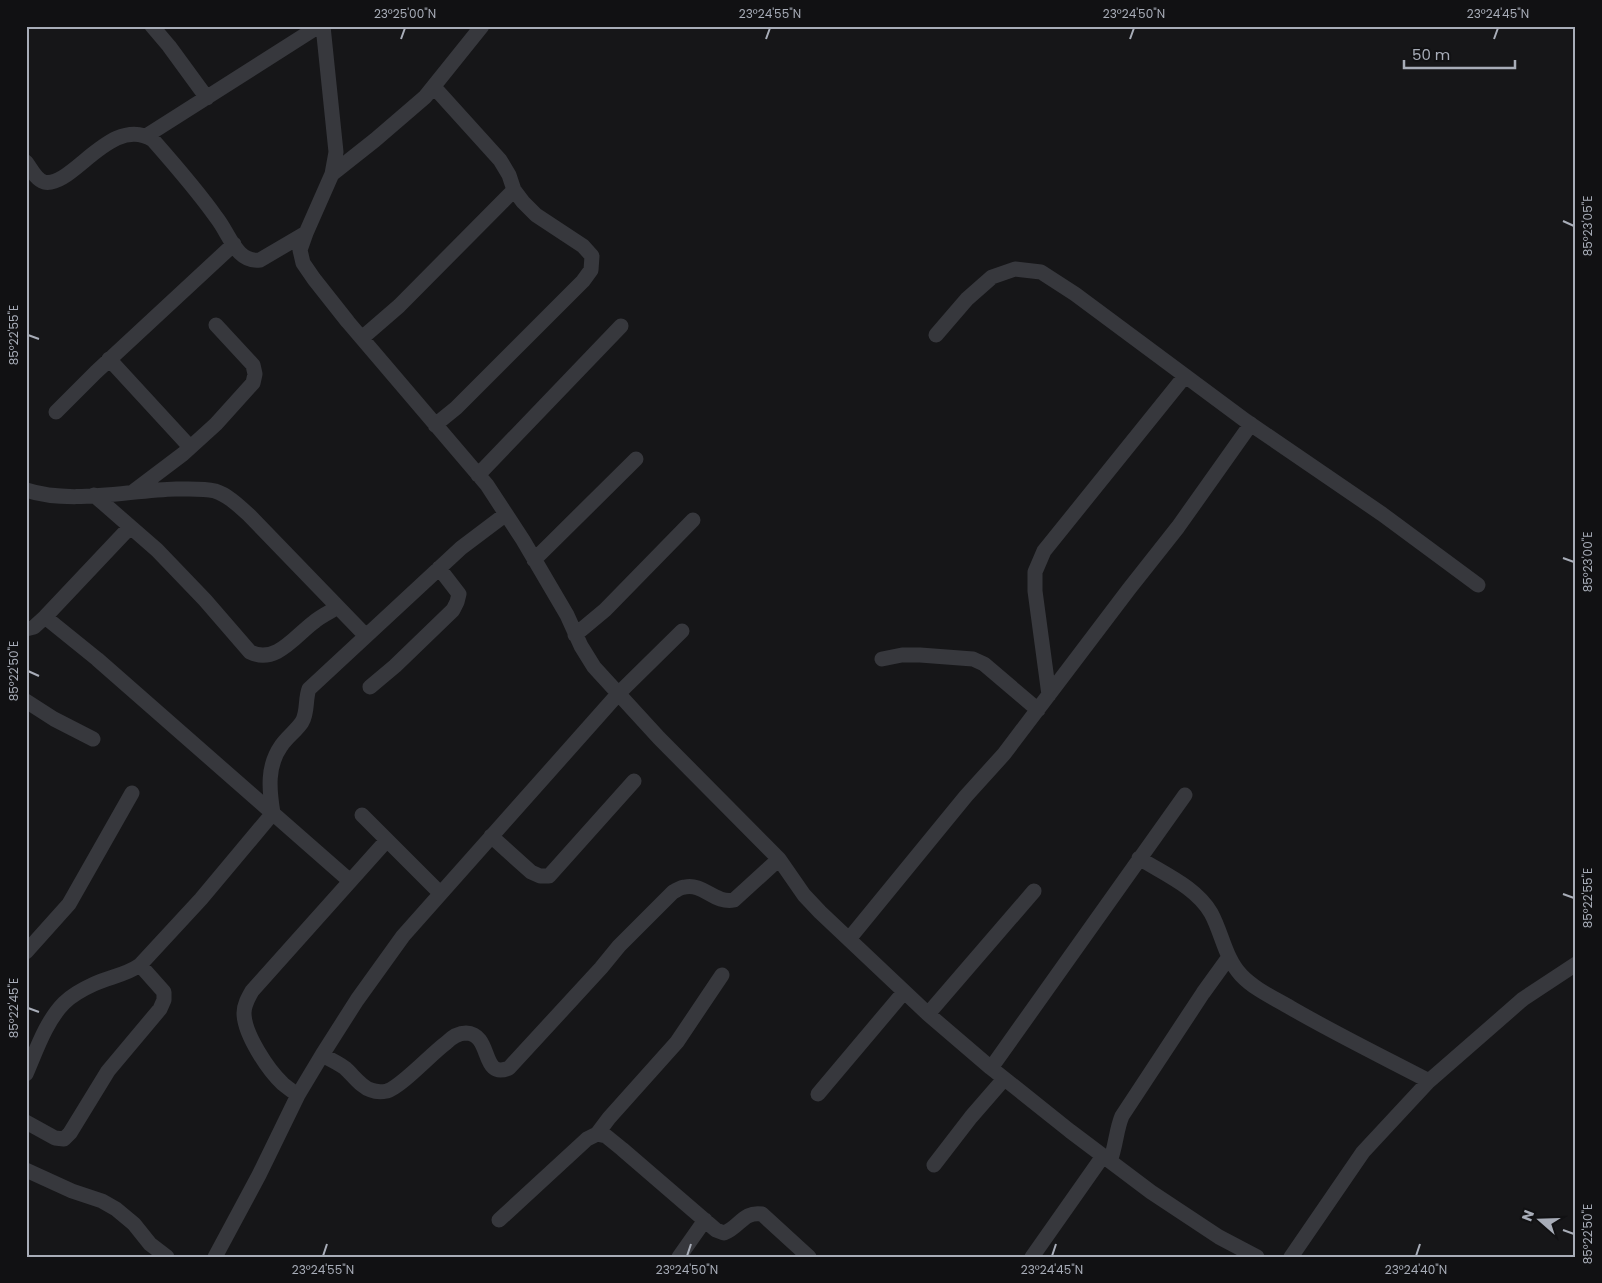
<svg xmlns="http://www.w3.org/2000/svg" width="1602" height="1283" viewBox="0 0 1602 1283" font-family="Poppins,sans-serif">
	<style>
		.lines { fill: none; stroke-linecap: round; stroke-linejoin: round }
		.street { stroke: #37383d; stroke-width: 15 }
		.ticks { fill: none; stroke: #a8adb8; stroke-width: 2 }
		.neatline { fill: none; stroke: #a8adb8; stroke-width: 2 }
		.ticks-label { font-size: 12px; text-anchor: middle; fill: #a8adb8 }
	</style>
	<rect width="100%" height="100%" fill="#161618"/>
	<g class="lines">
		<!-- street -->
		<path class="street" d="M152,26L169,46L207,98
			M323,26L336,152L332,174L306,233L300,250L303,263L314,279L348,322L487,485L523,540L567,615L581,646L594,667L659,738L779,859L804,895L820,912L928,1014L991,1068L1070,1131L1151,1192L1219,1237L1257,1257
			M434,87L500,160L509,175L514,190L523,202L536,215L583,246L592,256L591,270L583,281L456,408L435,425
			M146,136L319,26
			M26,162C31,168 35,179 44,182C72,189 111,113 153,140C175,165 197,190 216,217C225,228 230,243 240,253C246,259 252,261 260,260L306,233
			M332,174L375,140L425,97L482,26
			M936,335L967,299L992,277L1015,269L1041,272L1075,294L1246,421L1382,514L1478,585
			M362,338L399,306L514,190
			M109,359L190,447
			M56,412L96,372L234,244
			M478,475L621,326
			M26,490C72,505 129,490 176,489C188,489 203,488 215,491C228,495 239,506 249,515L366,636
			M134,491L183,454L216,424L253,383L255,374L253,365L216,325
			M94,495L157,550L205,600L250,652C276,665 296,635 314,622C321,616 330,612 338,607
			M534,560L636,459
			M45,617L97,659L350,881
			M26,629L34,627L45,617L130,527
			M575,635L605,610L693,520
			M882,659L902,655H920L973,659L984,664L1038,710
			M370,687L395,666L453,610L457,602L459,594L439,568
			M1049,695L1035,591V572L1044,551L1185,376
			M26,701L54,719L93,739
			M362,815L440,893
			M491,836L531,872L540,876H549L634,781
			M1139,858C1164,874 1196,887 1211,913C1222,933 1225,958 1241,975C1254,989 1274,998 1291,1008C1336,1034 1383,1057 1429,1081
			M849,939L966,796L1004,754L1129,589L1178,527L1251,424
			M26,952L69,904L132,793
			M928,1014L1034,891
			M322,1055C330,1059 338,1063 345,1068C353,1075 361,1087 371,1090C376,1092 382,1092 387,1091C401,1087 431,1054 446,1043C451,1038 458,1033 466,1033C493,1034 480,1080 509,1068L601,968L619,946L673,892C677,890 681,887 685,887C703,883 715,904 734,900L779,859
			M991,1068L1185,795
			M26,1074C36,1051 46,1021 64,1003C72,995 83,989 94,984C109,977 126,975 140,965L201,899L273,813C269,789 267,766 281,746C287,737 296,731 302,722C308,712 305,699 309,689L461,548L506,514
			M818,1094L904,992
			M298,1095C293,1092 288,1088 283,1084C268,1070 244,1034 244,1013C244,1005 248,998 252,991L387,840
			M26,1122L55,1138L64,1139L70,1133L108,1071L160,1009L164,1000V992L140,965
			M597,1134L609,1118L677,1042L722,975
			M1110,1161C1116,1146 1116,1130 1122,1116L1203,993L1229,957
			M934,1165L971,1117L1004,1079
			M26,1170L72,1191L102,1201L116,1209L134,1224L150,1244L167,1257
			M499,1220L587,1139L597,1134L606,1136L622,1149L716,1230L724,1233C740,1227 743,1211 762,1214L809,1257
			M215,1257L259,1175L298,1095L322,1055L357,1000L403,936L618,694L682,631
			M679,1257L705,1220
			M1032,1257L1103,1156
			M1291,1257L1363,1152L1429,1081L1523,999L1576,964"/>
	</g>
	<!-- ticks -->
	<path class="ticks" d="M401,39L405,28M766,39L770,28M1130,39L1134,28M1494,39L1498,28M1563,221L1574,226M28,335L39,339M1563,558L1574,562M28,671L39,676M1563,894L1574,898M28,1008L39,1012M1563,1230L1574,1234M323,1256L327,1244M687,1256L691,1244M1052,1256L1056,1244M1416,1256L1420,1244"/>
	<!-- border -->
	<rect width="1602" height="1283" fill="none" stroke="#111113" stroke-width="55"/>
	<!-- north arrow -->
	<g transform="translate(1540 1220) rotate(290)" stroke="#111113" stroke-width="4" paint-order="stroke">
	<path d="M0-4L9 19L0 12L-9 19Z" fill="#a8adb8"/>
	<text y="-8" font-size="14" font-weight="bold" text-anchor="middle" fill="#a8adb8">N</text>
	</g>
	<!-- scale -->
	<path d="M1404 60v8h111v-8" fill="none" stroke="#a8adb8" stroke-width="2.5"/>
	<text x="1412" y="60" font-size="15" fill="#a8adb8" stroke="#111113" stroke-width="4" paint-order="stroke">50 m</text>
	<rect x="28" y="28" width="1546" height="1228" class="neatline"/>
	<g class="ticks-label">
		<text x="405" y="18">23°25'00"N</text>
		<text x="770" y="18">23°24'55"N</text>
		<text x="1134" y="18">23°24'50"N</text>
		<text x="1498" y="18">23°24'45"N</text>
		<text transform="translate(1588 226) rotate(-90)" y="4">85°23'05"E</text>
		<text transform="translate(14 335) rotate(-90)" y="4">85°22'55"E</text>
		<text transform="translate(1588 562) rotate(-90)" y="4">85°23'00"E</text>
		<text transform="translate(14 671) rotate(-90)" y="4">85°22'50"E</text>
		<text transform="translate(1588 898) rotate(-90)" y="4">85°22'55"E</text>
		<text transform="translate(14 1008) rotate(-90)" y="4">85°22'45"E</text>
		<text transform="translate(1588 1234) rotate(-90)" y="4">85°22'50"E</text>
		<text x="323" y="1274">23°24'55"N</text>
		<text x="687" y="1274">23°24'50"N</text>
		<text x="1052" y="1274">23°24'45"N</text>
		<text x="1416" y="1274">23°24'40"N</text>
	</g>
</svg>
